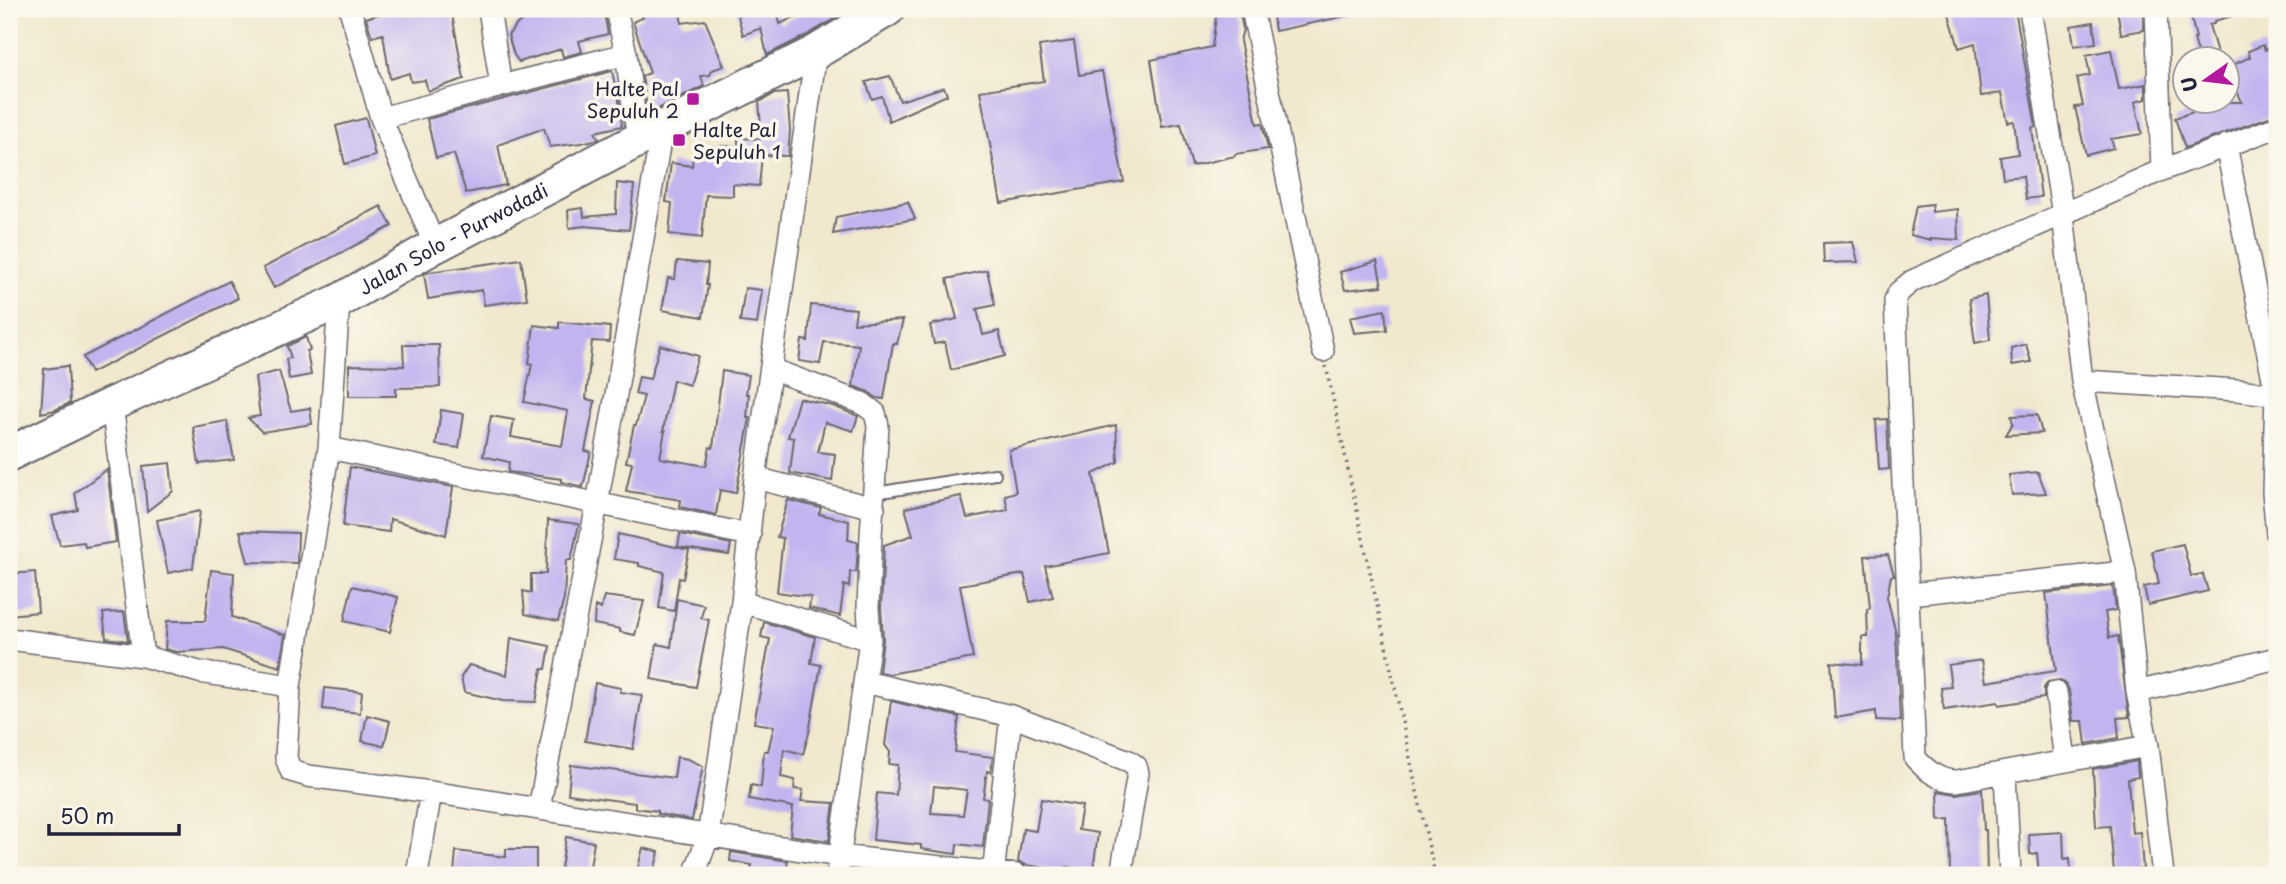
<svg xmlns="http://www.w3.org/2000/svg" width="2286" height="884" viewBox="0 0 2286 884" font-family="'Playpen Sans',sans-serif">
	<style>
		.building { fill: #c1b4ef; fill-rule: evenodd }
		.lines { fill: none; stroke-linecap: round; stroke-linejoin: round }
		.service-casing { stroke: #6a676e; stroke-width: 14 }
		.minor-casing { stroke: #6a676e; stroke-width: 24 }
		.primary-casing { stroke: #6a676e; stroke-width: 37 }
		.path { stroke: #6a676e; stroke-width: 3.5; stroke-dasharray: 2 5; stroke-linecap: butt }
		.service { stroke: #fff; stroke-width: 10 }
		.minor { stroke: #fff; stroke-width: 21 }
		.primary { stroke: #fff; stroke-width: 33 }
		.poi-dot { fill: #b5179e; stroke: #fbf7ec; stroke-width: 2.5 }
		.labels { text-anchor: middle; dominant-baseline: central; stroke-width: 7; stroke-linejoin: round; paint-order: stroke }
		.poi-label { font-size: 19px; fill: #22223b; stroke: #fbf7ec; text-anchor: end }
		.street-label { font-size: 19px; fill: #22223b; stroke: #fbf7ec }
	</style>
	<rect width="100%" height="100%" fill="#fbf7ec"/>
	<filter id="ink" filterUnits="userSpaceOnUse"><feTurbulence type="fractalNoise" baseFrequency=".0143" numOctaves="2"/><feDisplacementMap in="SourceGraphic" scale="14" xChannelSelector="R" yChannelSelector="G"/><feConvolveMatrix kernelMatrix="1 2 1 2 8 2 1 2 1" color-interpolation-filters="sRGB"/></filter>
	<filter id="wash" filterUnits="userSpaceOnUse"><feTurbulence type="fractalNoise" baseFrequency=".00686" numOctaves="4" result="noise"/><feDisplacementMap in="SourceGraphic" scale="28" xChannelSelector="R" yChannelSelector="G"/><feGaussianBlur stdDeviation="1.57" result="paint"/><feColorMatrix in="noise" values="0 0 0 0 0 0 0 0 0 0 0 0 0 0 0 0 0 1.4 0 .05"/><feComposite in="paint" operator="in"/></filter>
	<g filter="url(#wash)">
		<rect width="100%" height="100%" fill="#f1e8ce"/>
		<g id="blocks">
			<!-- building -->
			<path class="building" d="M396,9H451L464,79L428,91L425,80L411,82L409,73L390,79L383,34L372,37L366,18Z
				M542,9H603L608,34L579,41L582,52L563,57L561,49L519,62L514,55L508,35L519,22L543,15Z
				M640,9H679L682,23L705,20L724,66L712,70L710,75L701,76L704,86L648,114L642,76L650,73L633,22L643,17Z
				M736,9H763L765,14L777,10L780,24L811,9H851L807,35L767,55L761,28L743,35Z
				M1217,9H1239L1243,29L1240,41L1257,124L1262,123L1268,149L1235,154V156L1192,166L1181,124L1162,127L1151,60L1212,47Z
				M1272,9H1351V15L1275,31Z
				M1966,9H1978L1979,12L2015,9L2036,127L2032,128L2041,197L2026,199L2023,176L2003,178L2000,157L2018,154L2014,121L2008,122L2002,93L1981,96L1975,43L1959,48L1949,14Z
				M2117,9H2143L2144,30L2121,34Z
				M2189,9H2242L2243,13L2214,21V24L2209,25L2219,60H2200L2194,39L2196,38Z
				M2093,22L2096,43L2074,46L2071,26Z
				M1074,41L1079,75L1102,71L1124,182L1001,203L980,91L1044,81L1039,46Z
				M2277,44V114L2185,148L2175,118L2193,112L2190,102H2242L2227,68L2250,57L2248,51L2263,45L2265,50Z
				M2111,50L2119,89L2146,84V99L2135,102L2142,134L2111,139L2114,148L2086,155L2075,107L2083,106L2077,78L2090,75L2086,55Z
				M612,71L615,85L617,84L622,126L595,132L599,139L581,143L550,147L544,128L498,145L506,185L466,193L454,154L436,158L427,119Z
				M890,76L900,101L944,87L947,95L889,121L882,96L872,99L866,82Z
				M787,93L790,131L788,156L762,155L759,186L733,184V196L706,195L702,238L669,234L672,203L666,202L671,163L692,166L693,154L719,156L720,146L738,147V138L762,139L759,102L774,94Z
				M366,118L375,156L345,164L336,126Z
				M617,183L634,185L629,230L584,226L569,228L568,210L583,208L584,217L616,214Z
				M908,202L915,219L833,234L836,217Z
				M1932,204V212L1958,209L1959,240L1931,238V240L1910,235L1916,206Z
				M381,206L392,226L274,288L263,268Z
				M1853,242L1858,262L1824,263L1823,243Z
				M521,259L527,299L484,305L482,290L428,299L424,274L429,272Z
				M677,261L708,264L706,285H708L703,317L662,310L668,278L675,279Z
				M1377,261L1382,286L1345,290L1340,272Z
				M987,270L995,305L977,309L983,335L999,331L1005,356L951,370L945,342L934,344L930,325L957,319L947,279Z
				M229,281L238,298L91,373L83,357Z
				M745,288L762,290L757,324L740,322Z
				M1986,295L1990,340L1975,343L1969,299Z
				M811,305L856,309L854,323L903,320L897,344L893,343L884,399L877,398L867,391L853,386L859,345L824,342L820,364L799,361L802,340L808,341Z
				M1385,310L1387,330L1354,333L1350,317Z
				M559,322L610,327L609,342L592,341L586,399L595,401L585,451L591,452L583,487L562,482V479L508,472L509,462L483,456L491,416L514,420L511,437L562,446L568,411L524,402L532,364L529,363L534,325L559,328Z
				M306,337L310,350L307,351L311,375L289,379L286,359L291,358L287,346Z
				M2026,344L2031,362L2012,365L2011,348Z
				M403,345H439L440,387L396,388V396H349V365L404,366Z
				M660,345L698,356L689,385L673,380L663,431H665L660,458L706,466L710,447L713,448L722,371L749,375L746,394H749L747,418H750L736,493L720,490L716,515L680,507L681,500L626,491L632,463L626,462L634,425H636L644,396L635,394L639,377L650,379Z
				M68,366L70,403L55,410L41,413L44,369Z
				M279,371L291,411L310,408L312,424L262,432L248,418L260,416L255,377Z
				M799,398L833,406L858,416L853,431L825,422L818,452L835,454L832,481L790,473L794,438L788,437Z
				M441,410L464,414L459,448L436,445Z
				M2037,415L2042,433L2006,435L2013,423L2011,416Z
				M1887,419L1889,469L1879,470L1876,420Z
				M227,421L234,460L199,464L193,427Z
				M1116,425L1118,462L1093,474L1109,553L1045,566L1053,597L1030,602L1024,574L960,585L973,658L890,674L879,672L883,639L881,607L884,545L913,535L905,508L961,496L967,518L1008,510L1005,495L1016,492L1009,450Z
				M170,463L173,491L147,511L143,466Z
				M350,467L453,487L446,535L390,519L389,532L343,526Z
				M107,469L116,542L85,547L84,542L60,545L52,516L78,510L75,493Z
				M2038,472L2046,493L2012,495L2009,475Z
				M788,500L821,508L819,514L849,521L848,540L858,542L857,563L856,572H850L849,587L844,585L840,616L809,608L811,597L777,592L783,538L777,537Z
				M200,511L193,568L168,573L157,520Z
				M548,520L579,524L571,560H566L564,599L558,621L525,614L523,591L531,593V574H546Z
				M240,531L298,533L297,563L248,562Z
				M618,534L689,550L683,579L679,578L674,611L659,608L664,572L639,566V563L614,559Z
				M680,534L731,544L729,555L678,547Z
				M2183,544L2191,576L2203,574L2208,591L2148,605L2144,587L2159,584L2152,551Z
				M1888,555L1894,575L1891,576L1887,597L1896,634L1900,721L1876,720V711L1835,718L1831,662L1862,665V637H1868L1867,609L1870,608L1865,556Z
				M211,570L234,573L232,617L285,635L280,667L223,649L176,652L165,649L167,621H205Z
				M35,572L38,612L9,615V574Z
				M352,586L398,597L390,632L344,621Z
				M2113,586L2116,610L2105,612L2109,638L2118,636L2129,717L2117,718L2119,738L2086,744L2083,721H2073L2069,690L2066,684L2060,680L2048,682L2044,688V698L1999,705L1998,702L1944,710L1941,688L1951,687L1948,665L1982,660L1986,682L2056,671L2046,593Z
				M604,596L644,601L635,635L620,632V629L594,624L595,606L601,609Z
				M677,599L704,605L701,618L709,620L696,687L651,679L657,644L671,647Z
				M124,612L128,641L106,638L103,613Z
				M764,622L815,637L811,663L821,665L809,733L803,754L784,749L781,777L795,780L794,789L803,790L801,801L834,803L829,841L790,835L793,807L749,799L751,785L761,787L764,751H768L774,726L754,723L770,639L761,637Z
				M511,638L550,646L546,669H542L536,702L503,701L464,692L461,677L469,665L507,675Z
				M595,683L621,688L620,692L642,695L633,749L585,741Z
				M325,688L362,692L360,713L323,709Z
				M891,701L959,717L955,752L993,757L991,772L987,771L983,798L988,799L983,847L957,844L956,854L921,849V845L873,840L877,793L896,795L898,765L889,764L890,752L885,745ZM934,786L967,790L963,815L931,813Z
				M367,715L390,721L384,746L362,741Z
				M677,757L688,759L703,766L692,820L658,814V811L635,808V803L568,794L571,765L674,778Z
				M2137,761L2138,777L2128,779L2132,833L2140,832L2143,869L2114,872L2110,826L2096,827L2093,769Z
				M1982,790L1984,830H1986L1987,875H1950L1949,819L1939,820L1938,791L1956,794Z
				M1041,799L1082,806L1078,830L1098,833L1093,871L1067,867V871L1026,865L1018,862L1023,829L1036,831Z
				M2063,832L2064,859L2070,858L2071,875H2039L2037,853L2030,854L2029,834Z
				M566,837L594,842L589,873L561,868Z
				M643,848L659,852L653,875H636Z
				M506,849H536V875H511L496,869V875L454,873L456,851L506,857Z
				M731,852L788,861L785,875H750L752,865L730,861Z"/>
		</g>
	</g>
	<g filter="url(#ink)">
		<use href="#blocks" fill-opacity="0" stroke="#6a676e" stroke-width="2"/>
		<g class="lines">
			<!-- service casing -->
			<g class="service-casing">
				<path id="service" d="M875,493L995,474"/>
			</g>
			<!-- minor casing -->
			<g class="minor-casing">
				<path id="minor" d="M350,9L381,118L435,246
					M489,9L501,86L626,54
					M616,9L626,54L638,140
					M1252,9L1323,351
					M2030,9L2063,215L2082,381L2125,572L2137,692L2148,746L2163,875
					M2156,9L2162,170
					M381,118L501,86
					M2226,145L2276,394L2273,492L2277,534
					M339,301L329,448L290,686L286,758L291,771L308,776L431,792L839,856L1017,875
					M771,369L862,403L875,413L878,426L871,535L868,607L870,640L837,875
					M2082,381L2238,390L2277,395
					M112,404L143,656
					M329,448L750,535
					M755,478L874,508
					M1909,594L2125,572
					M742,602L870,640
					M9,639L143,656L199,672L290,686
					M865,682L1011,716L1129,761L1136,766L1138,773L1121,875
					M2056,692L2065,760
					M2137,692L2277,658
					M2148,746L1957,781C1939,781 1927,771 1915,758L1895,300L1899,292L1912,281L2162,170L2277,127
					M2005,774L2010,875
					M539,809L597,504L662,129
					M417,875L431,792
					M694,875L708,837L742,602L755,478L816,52
					M993,875L1011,716"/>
			</g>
			<!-- primary casing -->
			<g class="primary-casing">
				<g id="primary">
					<path id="s1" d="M9,454L112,404L339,301L435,246L638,140L816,52L888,9"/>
				</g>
			</g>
			<!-- path -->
			<path class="path" d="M1326,366L1435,875"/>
			<!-- service -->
			<use href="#service" class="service"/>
			<!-- minor -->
			<use href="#minor" class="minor"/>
			<!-- primary -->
			<use href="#primary" class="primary"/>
		</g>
	</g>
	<!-- markers -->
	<g class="poi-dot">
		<rect x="686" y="92" width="14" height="14" rx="3.5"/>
		<rect x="672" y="133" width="14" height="14" rx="3.5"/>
	</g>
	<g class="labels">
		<!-- poi labels -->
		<g class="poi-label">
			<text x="679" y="88">Halte Pal<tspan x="679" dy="22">Sepuluh 2</tspan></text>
			<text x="693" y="129" text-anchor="start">Halte Pal<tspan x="693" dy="22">Sepuluh 1</tspan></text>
		</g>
		<!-- street labels -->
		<g class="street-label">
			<text stroke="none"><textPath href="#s1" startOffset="494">Jalan Solo - Purwodadi</textPath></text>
		</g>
	</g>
	<!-- margin -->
	<rect width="2286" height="884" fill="none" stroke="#fbf7ec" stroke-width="35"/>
	<!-- north arrow -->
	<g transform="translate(2206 80) rotate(256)"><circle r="33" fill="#fbf7ec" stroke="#a4a2a5" stroke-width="2"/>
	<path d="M0-5L12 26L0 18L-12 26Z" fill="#b5179e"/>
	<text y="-10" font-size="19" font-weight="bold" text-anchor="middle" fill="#22223b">U</text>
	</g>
	<!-- scale -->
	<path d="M49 824v10h130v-10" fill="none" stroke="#22223b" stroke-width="3.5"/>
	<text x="60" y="824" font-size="21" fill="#22223b" stroke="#fbf7ec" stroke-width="5" paint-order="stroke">50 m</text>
</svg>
